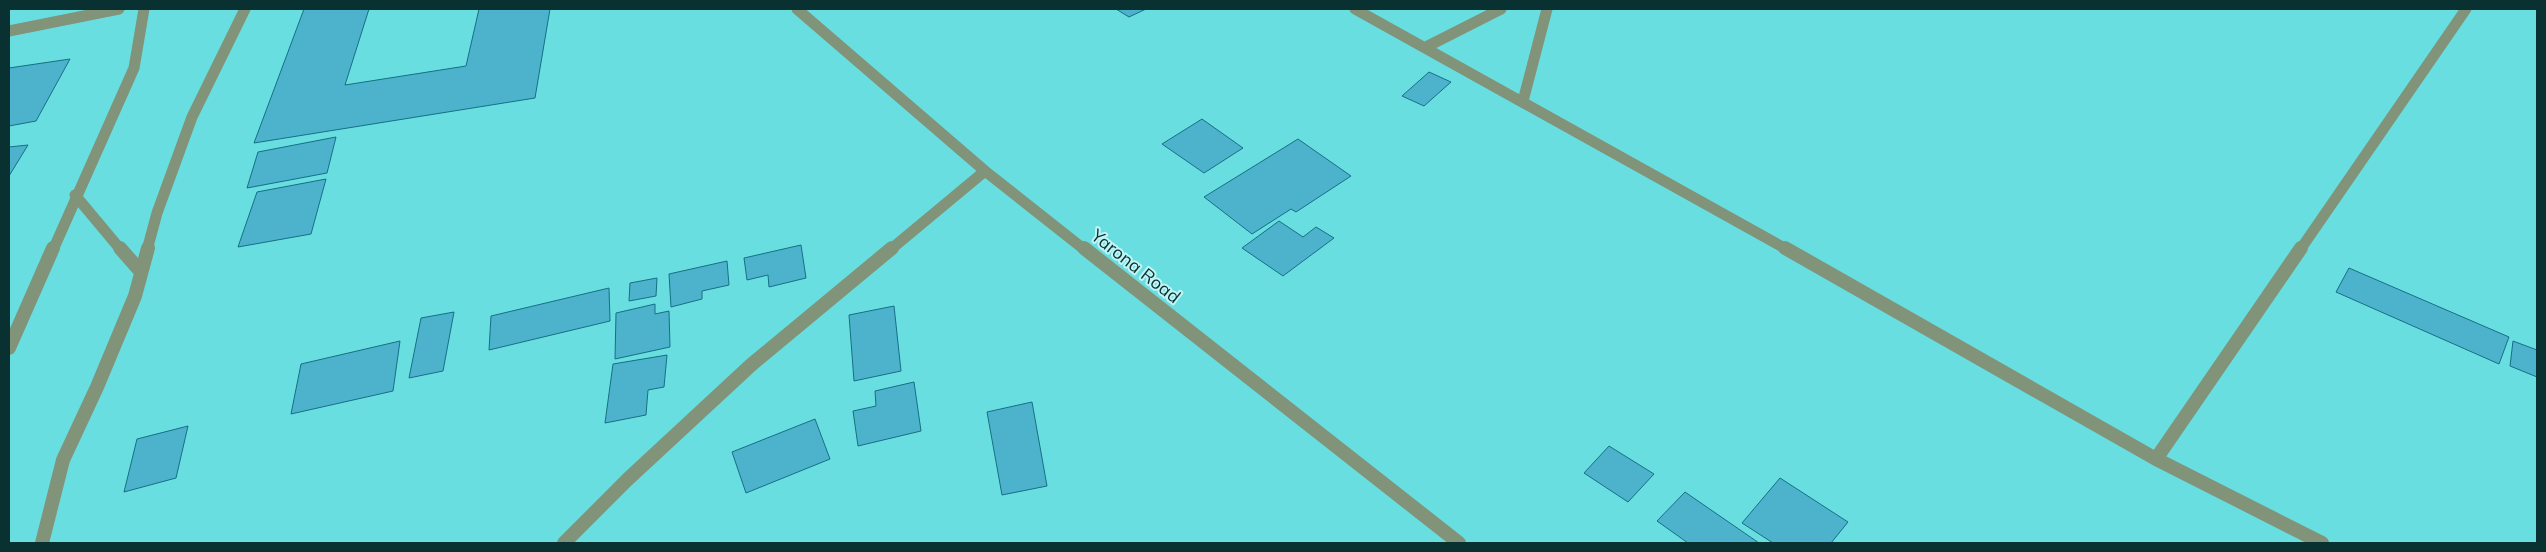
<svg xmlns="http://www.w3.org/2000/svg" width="2546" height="552" viewBox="0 0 2546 552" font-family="Mulish,sans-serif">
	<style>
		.building { fill: #4db2cb; stroke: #157084 }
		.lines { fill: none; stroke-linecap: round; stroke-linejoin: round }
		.minor-far1 { stroke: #81947a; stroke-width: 11 }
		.minor { stroke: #81947a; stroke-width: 14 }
		.labels { text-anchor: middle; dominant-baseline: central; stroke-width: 4; stroke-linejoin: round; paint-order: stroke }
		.street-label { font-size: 18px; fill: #0a3132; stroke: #c1f5f5 }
	</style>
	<rect width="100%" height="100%" fill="#69dee0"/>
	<!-- building -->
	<path class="building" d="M304,9H369L345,85L466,66L479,9H550L535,98L254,143Z
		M1116,9H1146L1129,17Z
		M70,59L36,121L9,126V68Z
		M1429,72L1451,82L1424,106L1402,96Z
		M1202,119L1243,148L1204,173L1162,144Z
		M336,137L327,173L247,188L258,152Z
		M1298,139L1351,176L1296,212L1291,209L1252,234L1204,197Z
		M28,145L9,176V147Z
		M326,179L311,234L238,247L257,192Z
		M1279,221L1303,237L1316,227L1334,238L1283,276L1242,248Z
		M801,245L806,278L769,287L768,275L747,280L744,258Z
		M727,261L729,285L702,291V299L671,307L669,274Z
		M2349,268L2509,337L2499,364L2336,292Z
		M657,278L656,296L629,301L630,283Z
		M609,288L610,321L489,350L491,316Z
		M655,304V314L669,311L670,347L615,359L616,313Z
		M894,306L901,371L854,381L849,315Z
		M454,312L443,371L409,378L421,318Z
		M400,341L393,391L291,414L301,364Z
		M2513,341L2537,350V377L2510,366Z
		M667,355L664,387L648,390L646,415L605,423L613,364Z
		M914,382L921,431L858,446L853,411L876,406L875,391Z
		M1032,402L1047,486L1002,495L987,412Z
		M815,419L830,459L746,493L732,452Z
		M188,426L176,478L124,492L137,439Z
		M1609,446L1654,474L1628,502L1584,473Z
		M1780,478L1848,522L1831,543H1773L1742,523Z
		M1685,492L1759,543H1688L1657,521Z"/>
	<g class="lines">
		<!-- minor-far1 -->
		<path class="minor-far1" d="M797,9L985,171L1085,250
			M1355,9L1788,250
			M9,31L119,9
			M1426,47L1501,9
			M1523,101L1547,9
			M75,195L121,250
			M53,250L134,68L144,9
			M147,250L157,213L192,117L245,9
			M890,250L985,171
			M2300,250L2466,9"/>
		<!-- minor -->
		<path class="minor" d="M120,248L141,272
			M1084,248L1459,543
			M1785,248L2156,459L2322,543
			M9,348L53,248
			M2156,459L2301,248
			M42,543L63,460L97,387L135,296L148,248
			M564,543L628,479L751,365L892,248"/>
	</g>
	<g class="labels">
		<!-- street labels -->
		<g class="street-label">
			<text transform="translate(1136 266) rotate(38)">Yarona Road</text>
		</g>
	</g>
	<!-- border -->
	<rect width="2546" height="552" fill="none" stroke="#0a3132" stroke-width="20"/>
</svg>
